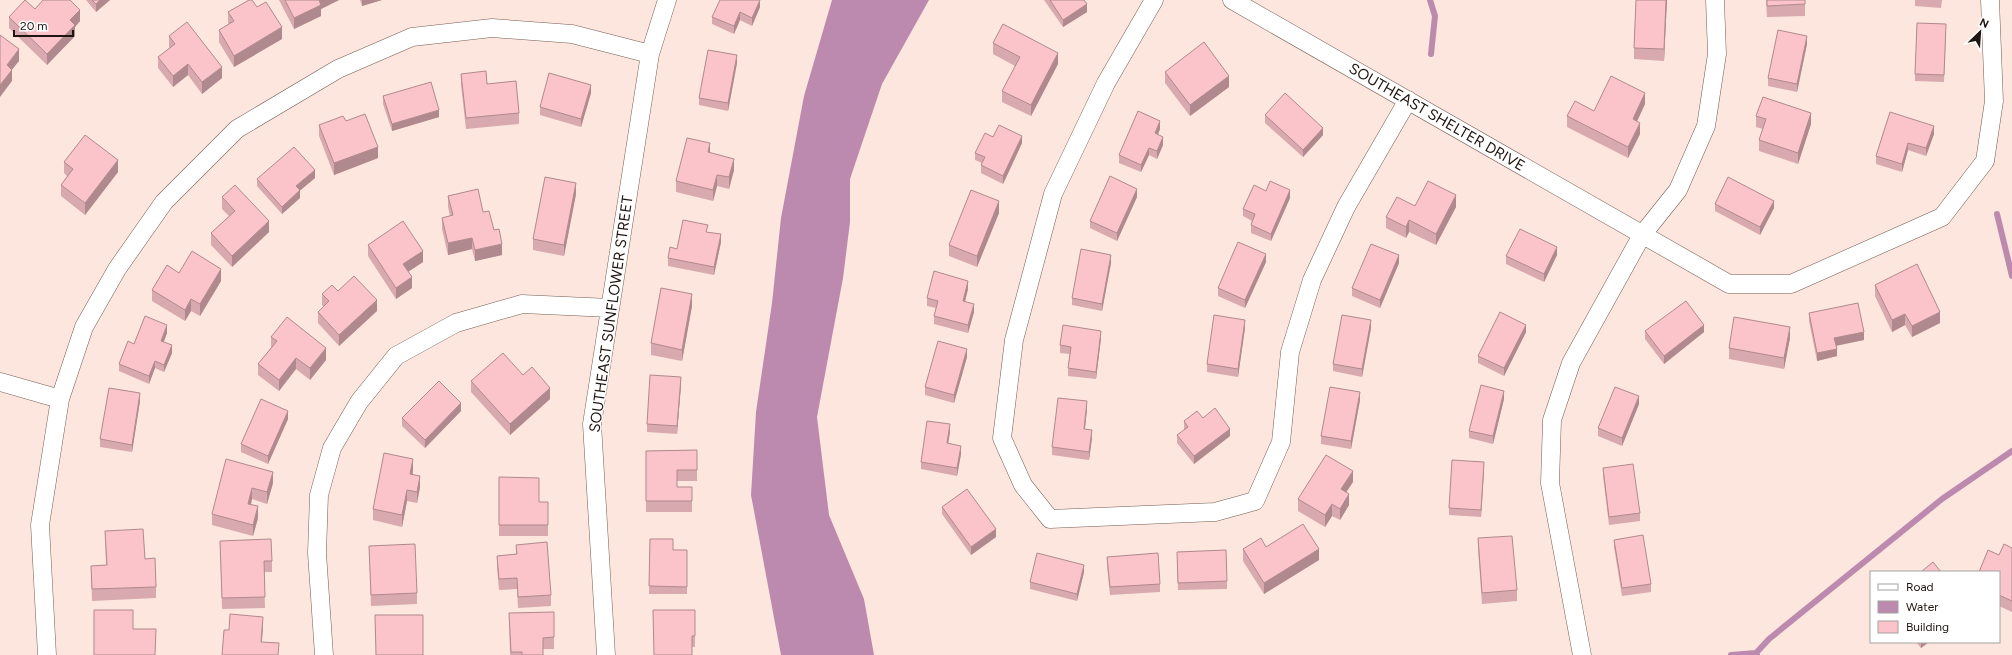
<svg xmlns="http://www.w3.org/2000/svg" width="2012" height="655" viewBox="0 0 2012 655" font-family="Figtree,sans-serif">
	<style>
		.water { fill: #bc8aaf }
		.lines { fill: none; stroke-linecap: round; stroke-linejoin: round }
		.stream { stroke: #bc8aaf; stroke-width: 6 }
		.minor-casing { stroke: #755e54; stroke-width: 19 }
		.minor { stroke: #fff; stroke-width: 18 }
		.wall { fill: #d8a9af }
		.shaded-wall { fill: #b0898e }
		.building { fill: #fbc4cb; stroke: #b0898e }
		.labels { text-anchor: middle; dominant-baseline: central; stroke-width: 3; stroke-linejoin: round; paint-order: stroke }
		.street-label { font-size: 15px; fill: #1e1511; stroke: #fff }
	</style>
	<rect width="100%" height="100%" fill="#fce6dd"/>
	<!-- water -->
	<path class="water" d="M832,0H929L882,84L850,179V222L843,278L817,417L829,515L864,599L874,655H781L751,495L756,412L772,303L781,218L804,96Z"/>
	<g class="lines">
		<!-- stream -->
		<path class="stream" d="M1430,0L1435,16L1431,54
			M1997,214L2012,276
			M1731,655L1756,653
			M1757,655L1756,653L1769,639L1942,499L2012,451"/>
		<!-- minor casing -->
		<g class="minor-casing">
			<path id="minor" d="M1154,0L1106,83L1053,194L1014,340L1002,438L1023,485L1050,519L1215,512L1255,501L1281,442L1290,352L1312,280L1346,207L1408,100
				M1232,0L1729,284H1791L1942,217L1985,161L1994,101L1990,0
				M0,382L60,399
				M47,655L40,525L60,399L84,327L117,269L164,202L237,129L338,69L412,37L492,28L572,34L650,54
				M324,655L317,553L319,495L332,448L359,402L396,356L456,323L522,304L610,308
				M606,655L592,424L650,54L667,0
				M1582,655L1550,483L1552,420L1571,363L1642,235L1678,190L1706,126L1717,54L1715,0"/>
		</g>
		<!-- minor -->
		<use href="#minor" class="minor"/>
	</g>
	<!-- wall -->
	<path class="wall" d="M86,0H110L96,12Z
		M279,0H339L321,9V16L294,29Z
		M360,0H382L362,6Z
		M1044,0H1084L1087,12L1063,27Z
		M1667,0L1664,61L1634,59V48Z
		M1766,0H1805V16L1767,17Z
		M1915,0H1942L1941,8L1915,6Z
		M257,7L282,39L234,67L219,42V30L229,24L228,23V12Z
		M760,7L752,26L740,20L734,34L712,24V17Z
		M35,9L80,21L75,27V36L47,65L9,28V17Z
		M1946,32L1944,82L1915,81V74Z
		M169,36L222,78L202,94L188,75L173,87L158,68V57L170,48L169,47Z
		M993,43L1058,64L1031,116L1002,102V91L1015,66L993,54Z
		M1807,44L1797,92L1768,86V78Z
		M737,63L728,111L699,105V98Z
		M1165,72L1229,87L1190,116L1165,83Z
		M461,74L487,84L519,113V124L466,129L461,85Z
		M591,93L581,127L540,115V107Z
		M383,96L439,117L392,131L383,104Z
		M1645,104L1637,121L1640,134L1628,158L1567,127V116L1594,111Z
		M1890,112L1934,134L1926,156L1908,150L1902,172L1876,164V156Z
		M1265,115L1323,135L1303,157L1265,123Z
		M1756,116L1811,124L1798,164L1759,151V140L1763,129L1756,127Z
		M346,121L378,158L334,175L319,136V125Z
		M1160,129L1158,135L1163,145L1157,159L1149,155L1141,172L1119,163V155Z
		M993,137L1022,143L1003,184L981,173V165L982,163L975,160V153Z
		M710,153L734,170L729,189L717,186L713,201L676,192V181Z
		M64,162L118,172L85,215L61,196V185L67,176L64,173Z
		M315,178L300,190V198L282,214L257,186V179Z
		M1266,191L1290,198L1271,241L1251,233V225L1252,221L1243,216V209Z
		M576,194L564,256L533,250V239Z
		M448,196L483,212L494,230L502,255L475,261L472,249L448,255L442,229V218L450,216L448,207Z
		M222,197L269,232L232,267L211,245V233L229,216L222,209Z
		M1137,197L1117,241L1090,228V221Z
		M1715,204L1774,208L1760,235L1715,211Z
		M1415,206L1456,207L1436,245L1409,232L1406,238L1386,228V217Z
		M999,213L977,267L949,256V245Z
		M721,242L714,275L668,266V258L677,249Z
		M368,245L423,262L408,272L412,288L396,299L368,256Z
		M1557,255L1544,282L1506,264V256Z
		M1266,262L1245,308L1218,296V288Z
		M1111,263L1102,311L1072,305V298Z
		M1399,263L1380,308L1352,296V288Z
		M221,281L200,316L191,311L185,321L152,301V290Z
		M1875,285L1940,323L1912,337L1905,325L1892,332L1875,296Z
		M968,289L965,302L974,312L968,333L934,324V316L936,308L927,306V298Z
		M338,291L377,311L339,346L318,323V312L324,307L322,305V294Z
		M692,306L682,361L651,355V343Z
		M1809,313L1864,340L1836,346L1837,356L1817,361L1809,321Z
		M1245,328L1238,377L1207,372V364Z
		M1371,328L1362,377L1333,371V364Z
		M1645,331L1704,332L1664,364L1645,339Z
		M1526,332L1504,376L1478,363V356Z
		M167,333L164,342L172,353L164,372L155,368L149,384L119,371V364L134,344Z
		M271,337L326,360L310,380L296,369L279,391L258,375V364L271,348Z
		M1101,338L1096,379L1068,376V368L1070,354L1060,353V345Z
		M1790,338L1784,369L1729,359V348Z
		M967,357L954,403L925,395V387Z
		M523,375L550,399L510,435L471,392V381Z
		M681,385L677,434L647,432V424Z
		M1504,399L1493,444L1469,438V431Z
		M1360,400L1351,449L1321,444V436Z
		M140,401L132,452L100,447V439Z
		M1639,404L1622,446L1598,436V428Z
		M1087,409L1085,429L1092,438L1089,460L1052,455V447Z
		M461,411L425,448L402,426V418Z
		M1203,418L1230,436L1194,464L1177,443V435L1185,430L1184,429V421Z
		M288,419L268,464L241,452V444Z
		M950,432L948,443L961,454L957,476L921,469V462Z
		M697,450V481H677V487H692V512H646V451Z
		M1603,468L1640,513V521L1609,525L1603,476Z
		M1484,469L1481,517L1449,515V508Z
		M413,470V474L420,487L417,503L407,501L402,527L373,520V509Z
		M273,472V483L267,504L252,499L251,505L258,518L253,536L212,525V514Z
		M499,477L539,502H548V536H499Z
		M1353,482L1346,492L1349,505L1340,520L1332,516L1325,527L1298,511V499Z
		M942,507L996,537L971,555L942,514Z
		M105,531L156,587V598L92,601L91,566L106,565Z
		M1478,538L1517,590V601L1482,604L1478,549Z
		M650,539L673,550H687V594H649Z
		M1614,540L1651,584V592L1622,596L1614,547Z
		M220,541L272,561V572H264L265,608L222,609Z
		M516,545L551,595V606L518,608L517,589L499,590L497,567V556L516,554Z
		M369,546L417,593V604L371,606Z
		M1266,547L1319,560L1264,594L1243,561V549Z
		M2012,548V612L1999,606V555Z
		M1107,557L1160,584V592L1110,595L1107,565Z
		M1177,560L1227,581V589L1178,590Z
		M1084,572L1077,601L1030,589V582Z
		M695,610V647H692L654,655Z
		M509,613L554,637V649H543V655H510Z
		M1916,642H1929L1921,648Z"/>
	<!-- shaded-wall -->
	<path class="shaded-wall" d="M100,0H110L96,12V4Z
		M318,0H339L321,9V16L294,29V18Z
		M362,0H382L362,6Z
		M760,0V7L752,26V18Z
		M1666,0H1667L1664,61V49Z
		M1087,4V12L1063,27V20Z
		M80,10V21L75,27V36L47,65V54L70,20Z
		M740,12V20L734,34V26Z
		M282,27V39L234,67V56Z
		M1807,36V44L1797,92V84Z
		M19,49V61L7,76V65Z
		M1058,53V64L1031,116V105Z
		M737,55V63L728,111V103Z
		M188,64V75L173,87V76Z
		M222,67V78L202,94V82Z
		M12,70V81L0,97V85Z
		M1229,76V87L1190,116V105Z
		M591,85V93L581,127V119Z
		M1645,93V104L1633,130V119Z
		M439,110V117L392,131V124Z
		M1811,113V124L1798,164V153Z
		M1160,121V129L1155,141V133Z
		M1640,123V134L1628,158V147Z
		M1934,126V134L1926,156V148Z
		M1323,128V135L1303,157V150Z
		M1022,136V143L1003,184V176Z
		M1163,137V145L1157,159V151Z
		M710,143V155L708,152Z
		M1908,143V150L1902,172V164Z
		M378,147V158L334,175V163Z
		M1149,148V155L1141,172V165Z
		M734,159V170L729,189V177Z
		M118,160V172L85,215V203Z
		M315,170V178L296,194V186Z
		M717,175V186L713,201V190Z
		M576,183V194L564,256V245Z
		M1137,189V197L1117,241V233Z
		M300,190V198L282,214V207Z
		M1290,190V198L1271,241V234Z
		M1456,195V207L1436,245V234Z
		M999,201V213L977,267V256Z
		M1774,201V208L1760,235V227Z
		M1409,220V232L1406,238V227Z
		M269,221V232L232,267V256Z
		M721,234V242L714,275V267Z
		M472,238V249L448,255V243Z
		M502,244V255L475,261V250Z
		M1557,247V255L1544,282V274Z
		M423,251V262L403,275V264Z
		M1266,254V262L1245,308V300Z
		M1111,255V263L1102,311V304Z
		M1399,255V263L1380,308V300Z
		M221,269V281L200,316V304Z
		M412,277V288L396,299V288Z
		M968,281V289L963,309V301Z
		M692,294V306L682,361V350Z
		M191,299V311L185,321V310Z
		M377,300V311L339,346V335Z
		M974,304V312L968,333V325Z
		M1940,312V323L1912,337V326Z
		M1905,314V325L1892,332V320Z
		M1245,320V328L1238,377V369Z
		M1371,320V328L1362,377V369Z
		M167,325V333L161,348V341Z
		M1526,325V332L1504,376V368Z
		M1704,325V332L1664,364V356Z
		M1790,327V338L1784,369V358Z
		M1101,331V338L1096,379V372Z
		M1864,332V340L1834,346V338Z
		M172,345V353L164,372V365Z
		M326,348V360L310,380V368Z
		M967,349V357L954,403V395Z
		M1837,349V356L1817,361V353Z
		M296,358V369L279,391V380Z
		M155,361V368L149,384V376Z
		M681,377V385L677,434V426Z
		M550,388V399L510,435V424Z
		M1504,391V399L1493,444V436Z
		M1360,392V400L1351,449V441Z
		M140,393V401L132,452V445Z
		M1639,396V404L1622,446V438Z
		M1087,401V409L1084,437V429Z
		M461,403V411L425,448V440Z
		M288,411V419L268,464V456Z
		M950,424V432L947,451V443Z
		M1230,429V436L1194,464V456Z
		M1092,430V438L1089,460V452Z
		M961,446V454L957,476V468Z
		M413,459V470L410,485V474Z
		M1484,462V469L1481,517V510Z
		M1353,471V482L1341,500V489Z
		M273,472V483L267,504V492Z
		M420,476V487L417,503V492Z
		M252,488V499L248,515V504Z
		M407,490V501L402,527V515Z
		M1349,494V505L1340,520V509Z
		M1332,504V516L1325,527V515Z
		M258,506V518L253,536V525Z
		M996,529V537L971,555V547Z
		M1319,549V560L1264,594V583Z
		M1084,565V572L1077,601V594Z
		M263,617V628L261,653V642Z
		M1921,642H1929L1921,648Z"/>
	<!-- building -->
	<path class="building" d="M25,0L35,9L43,0H70L80,10L70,20L75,25L47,54L9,17Z
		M92,0H100L96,4Z
		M249,0H252L257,7L266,2L282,27L234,56L219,30L234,21L228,12Z
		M285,0H319L321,5L294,18Z
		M720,0H760L752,18L740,12L734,26L712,17Z
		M1050,0H1084L1087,4L1063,20Z
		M1636,0H1666L1664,49L1634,48Z
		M1767,0H1805V4L1767,6Z
		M187,22L222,67L202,82L188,64L173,76L158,57L175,44L169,36Z
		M1917,23L1946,24L1944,75L1915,74Z
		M1003,24L1058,53L1031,105L1002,91L1020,57L993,43Z
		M1778,30L1807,36L1797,84L1768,78Z
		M0,35L19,49L7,65L12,70L0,85Z
		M1204,42L1229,76L1190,105L1165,72Z
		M708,50L737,55L728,103L699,98Z
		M486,71L487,84L516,81L519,113L466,118L461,74Z
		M549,73L591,85L581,119L540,107Z
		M1611,76L1645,93L1633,119L1640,123L1628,147L1567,116L1575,101L1594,111Z
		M431,82L439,110L392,124L383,96Z
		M1285,93L1323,128L1303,150L1265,115Z
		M1763,97L1811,113L1798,153L1759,140L1766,119L1756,116Z
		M1138,111L1160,121L1155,133L1163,137L1157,151L1149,148L1141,165L1119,155Z
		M1890,112L1934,126L1926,148L1908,143L1902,164L1876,156Z
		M365,114L378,147L334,163L319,125L343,116L346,121Z
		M999,125L1022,136L1003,176L981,165L985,157L975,153L985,133L993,137Z
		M85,135L118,160L85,203L61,185L73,169L64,162Z
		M687,138L710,143L708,152L734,159L729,177L717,175L713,190L676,181Z
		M294,147L315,170L296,186L300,190L282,207L257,179Z
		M1110,176L1137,189L1117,233L1090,221Z
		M545,177L576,183L564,245L533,239Z
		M1728,177L1774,201L1760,227L1715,204Z
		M1270,181L1290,190L1271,234L1251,225L1255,214L1243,209L1254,185L1266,191Z
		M1428,181L1456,195L1436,234L1409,220L1406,227L1386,217L1397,197L1415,206Z
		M235,185L269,221L232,256L211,233L235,211L222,197Z
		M478,189L483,212L489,211L494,230L499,229L502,244L475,250L472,238L448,243L442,218L453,215L448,196Z
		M971,190L999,201L977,256L949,245Z
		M683,220L708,225L706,232L721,234L714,267L668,258L670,247L677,249Z
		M403,221L423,251L403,264L412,277L396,288L368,245Z
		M1520,229L1557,247L1544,274L1506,256Z
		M1238,242L1266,254L1245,300L1218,288Z
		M1371,244L1399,255L1380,300L1352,288Z
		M1081,249L1111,255L1102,304L1072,298Z
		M192,251L221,269L200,304L191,299L185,310L152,290L167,265L179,273Z
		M1917,264L1940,312L1912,326L1905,314L1892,320L1875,285Z
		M934,271L968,281L963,301L974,304L968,325L934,316L938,301L927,298Z
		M354,276L377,300L339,335L318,312L329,301L322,294L332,285L338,291Z
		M661,288L692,294L682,350L651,343Z
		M1686,301L1704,325L1664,356L1645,331Z
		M1858,303L1864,332L1834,338L1837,349L1817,353L1809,313Z
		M1500,312L1526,325L1504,368L1478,356Z
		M1214,315L1245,320L1238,369L1207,364Z
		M1342,315L1371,320L1362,369L1333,364Z
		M145,316L167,325L161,341L172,345L164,365L155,361L149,376L119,364L128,341L134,344Z
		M287,317L326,348L310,368L296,358L279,380L258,364L277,341L271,337Z
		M1734,317L1790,327L1784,358L1729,348Z
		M1063,325L1101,331L1096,372L1068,368L1071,347L1060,345Z
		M938,341L967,349L954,395L925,387Z
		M503,353L523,375L532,367L550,388L510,424L471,381Z
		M650,375L681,377L677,426L647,424Z
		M439,381L461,403L425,440L402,418Z
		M1481,385L1504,391L1493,436L1469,431Z
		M1330,387L1360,392L1351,441L1321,436Z
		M1615,387L1639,396L1622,438L1598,428Z
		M109,388L140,393L132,445L100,439Z
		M1058,398L1087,401L1084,429L1092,430L1089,452L1052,447Z
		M261,399L288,411L268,456L241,444Z
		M1215,408L1230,429L1194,456L1177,435L1188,427L1184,421L1197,411L1203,418Z
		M927,421L950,424L947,443L961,446L957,468L921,462Z
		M697,450V470H677V487H692V501H646V451Z
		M384,453L413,459L410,474L420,476L417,492L407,490L402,515L373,509Z
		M1326,455L1353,471L1341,489L1349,494L1340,509L1332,504L1325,515L1298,499Z
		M226,459L273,472L267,492L252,488L248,504L258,506L253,525L212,514Z
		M1452,460L1484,462L1481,510L1449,508Z
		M1633,464L1640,513L1609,517L1603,468Z
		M499,477L539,478V502H548V525H499Z
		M967,489L996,529L971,547L942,507Z
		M1303,524L1319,549L1264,583L1243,549L1261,538L1266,547Z
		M143,529L145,559L155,558L156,587L92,589L91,566L107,565L105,531Z
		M1643,535L1651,584L1622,588L1614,540Z
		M1512,536L1517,590L1482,593L1478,538Z
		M271,539L272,561H264L265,597L222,598L220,541Z
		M650,539H673V550H687V587L649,586Z
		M547,542L551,595L518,597L517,578L499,579L497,556L517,554L516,545Z
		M415,544L417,593L371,595L369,546Z
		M2004,544L2012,548V601L1999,595V572H1979L1988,550L1999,555Z
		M1226,550L1227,581L1178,583L1177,552Z
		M1037,553L1084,565L1077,594L1030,582Z
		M1158,553L1160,584L1110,587L1107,557Z
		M1933,562L1941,572H1921Z
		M94,610H133V629H156L155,655H94Z
		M653,610H695V636H692V655H654Z
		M554,612V637L543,638V655H522V652H511L509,613Z
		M230,614L263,617L261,642L279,643L278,655H222L224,630H229Z
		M375,615H423V655H376Z"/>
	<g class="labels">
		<!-- street labels -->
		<g class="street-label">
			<text transform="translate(1437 117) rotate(30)">SOUTHEAST SHELTER DRIVE</text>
			<text transform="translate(611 314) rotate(-82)">SOUTHEAST SUNFLOWER STREET</text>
		</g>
	</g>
	<!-- legend -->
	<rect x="1870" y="571" width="130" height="72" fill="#ffffff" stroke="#a5a1a0"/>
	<rect x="1878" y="584" width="20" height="6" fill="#ffffff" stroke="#a5a1a0"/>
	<text x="1906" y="591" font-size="12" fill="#1e1511">Road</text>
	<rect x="1878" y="601" width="20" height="12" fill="#bc8aaf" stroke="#a5a1a0"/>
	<text x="1906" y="611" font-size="12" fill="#1e1511">Water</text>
	<rect x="1878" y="621" width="20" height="12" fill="#fbc4cb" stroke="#a5a1a0"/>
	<text x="1906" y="631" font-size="12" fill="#1e1511">Building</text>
	<!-- north arrow -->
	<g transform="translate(1980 32) rotate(25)" stroke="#ffffff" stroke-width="3" paint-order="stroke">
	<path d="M0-3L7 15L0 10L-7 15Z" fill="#1e1511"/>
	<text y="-6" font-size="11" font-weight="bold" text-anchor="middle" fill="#1e1511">N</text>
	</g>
	<!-- scale -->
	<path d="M14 30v6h59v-6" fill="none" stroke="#1e1511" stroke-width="2"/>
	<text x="20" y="30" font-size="12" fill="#1e1511" stroke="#ffffff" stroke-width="3" paint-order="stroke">20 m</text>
</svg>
